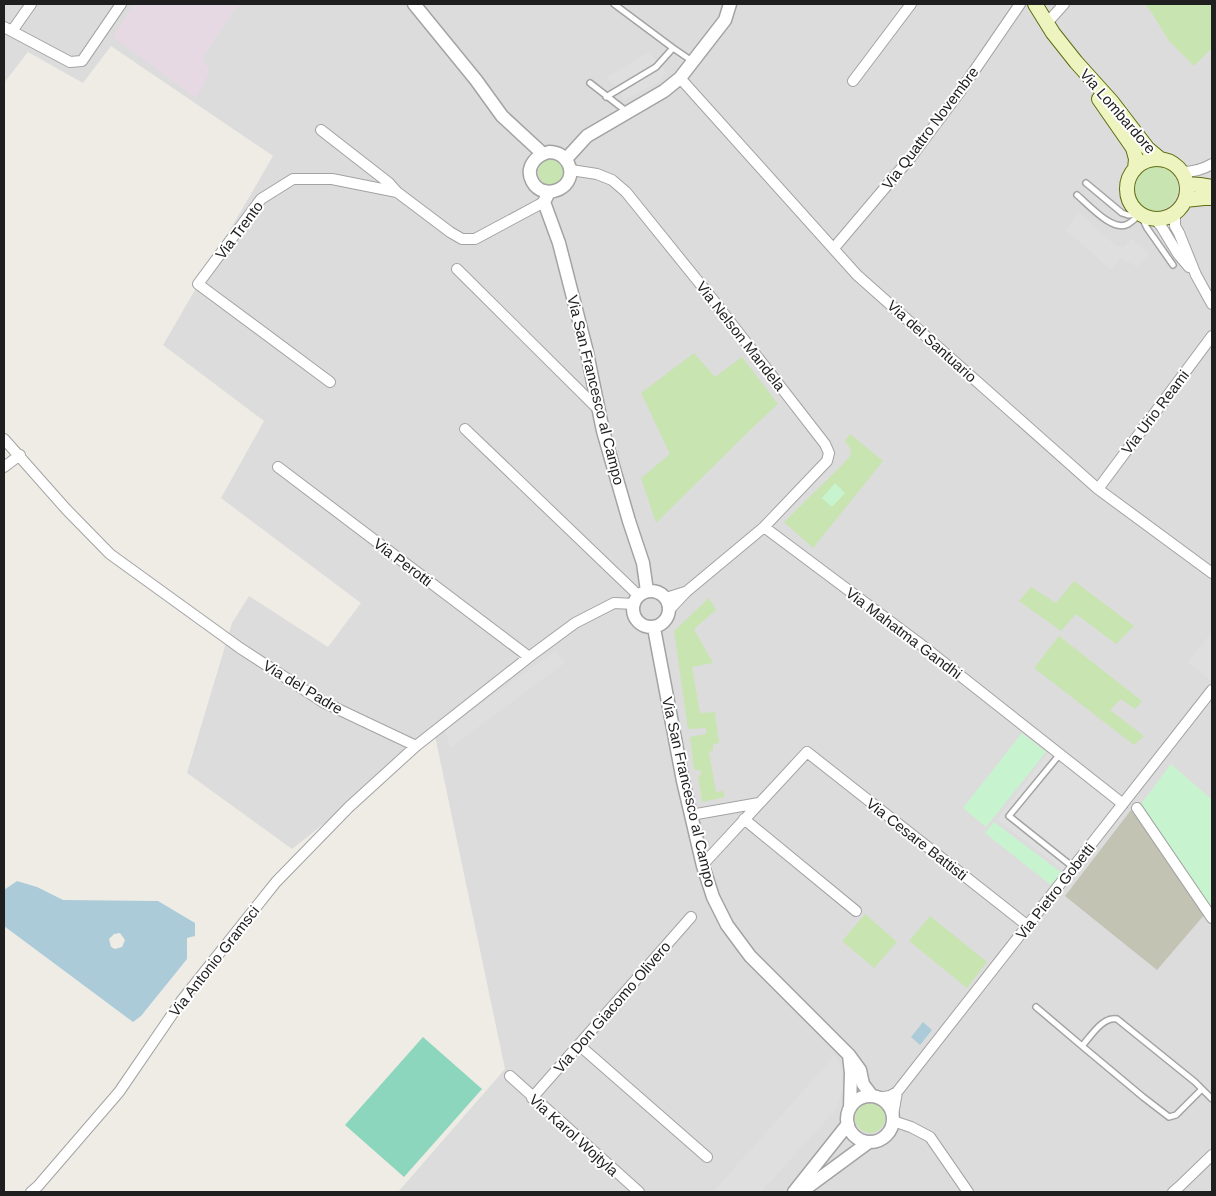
<svg xmlns="http://www.w3.org/2000/svg" width="1216" height="1196" viewBox="0 0 1216 1196" font-family="Helvetica,sans-serif">
	<style>
		.residential { fill: #dddcdc }
		.industrial { fill: #e7d9e4 }
		.construction { fill: #c2c3b2 }
		.grass { fill: #c7e4b1 }
		.park { fill: #c7f4ce }
		.pitch { fill: #8cd6be }
		.parking { fill: #dfdfdf }
		.water { fill: #abcbd8; fill-rule: evenodd }
		.lines { fill: none; stroke-linecap: round; stroke-linejoin: round }
		.service-casing { stroke: #a3a3a3; stroke-width: 8 }
		.minor-casing { stroke: #a3a3a3; stroke-width: 12 }
		.tertiary-casing { stroke: #a3a3a3; stroke-width: 15 }
		.secondary-casing { stroke: #5d6d0f; stroke-width: 16 }
		.service { stroke: #fff; stroke-width: 5 }
		.minor { stroke: #fff; stroke-width: 10 }
		.tertiary { stroke: #fff; stroke-width: 12 }
		.secondary { stroke: #eef4bf; stroke-width: 14 }
		.labels { text-anchor: middle; dominant-baseline: central; stroke-width: 4; stroke-linejoin: round; paint-order: stroke }
		.street-label { font-size: 15px; fill: #1f1f1f; stroke: #fff }
	</style>
	<rect width="100%" height="100%" fill="#efece6"/>
	<!-- residential -->
	<path class="residential" d="M4,4H1212V1192H398L505,1069L435,736L292,849L187,773L232,623L249,596L328,647L361,603L221,498L264,421L163,345L273,156L111,46L83,83L28,52L4,83Z"/>
	<!-- industrial -->
	<path class="industrial" d="M134,4H241L233,11L202,59L210,71L196,98L113,37Z"/>
	<!-- construction -->
	<path class="construction" d="M1131,810L1205,914L1157,970L1065,896Z"/>
	<!-- grass -->
	<path class="grass" d="M1144,4H1212V48L1194,66L1169,41L1150,10Z
		M538 172a13 13 0 1 1 26 0a13 13 0 1 1-26 0Z
		M1132 188a23 23 0 1 1 46 0a23 23 0 1 1-46 0Z
		M694,353L715,377L742,357L778,404L748,432L656,523L641,478L670,454L641,393Z
		M850,434L883,461L813,548L784,522L842,465L851,455L850,448L845,441Z
		M1074,581L1134,626L1116,644L1076,614L1061,631L1019,601L1031,587L1056,603Z
		M709,598L716,610L694,629L713,663L692,667L700,713L715,712L719,743L713,744V750L709,752L716,792L723,791L725,797L702,802L698,776L701,775V771L694,769L690,737L706,734V728L688,729L674,631Z
		M1059,636L1142,701L1135,709L1121,699L1110,710L1144,736L1134,745L1034,668Z
		M865,914L897,942L874,968L842,941Z
		M930,916L987,962L967,988L909,941Z
		M855 1118a15 15 0 1 1 30 0a15 15 0 1 1-30 0Z"/>
	<!-- park -->
	<path class="park" d="M835,483L845,493L832,507L822,498Z
		M1022,733L1046,752L986,827L963,808Z
		M1171,764L1212,800V906L1211,907L1141,804Z
		M994,822L1062,873L1051,885L985,833Z"/>
	<!-- pitch -->
	<path class="pitch" d="M423,1037L482,1089L404,1177L345,1125Z"/>
	<!-- parking -->
	<path class="parking" d="M649,52L666,72L659,82L625,100L607,77Z
		M1079,212L1116,246L1124,247L1132,238L1149,254L1138,267L1121,258L1111,270L1066,230Z
		M1212,632V678L1210,680L1188,662Z
		M555,651L566,662L450,748L445,730Z
		M1049,752L1115,804L1063,870L997,819Z
		M835,1055L841,1069L842,1089L836,1109L761,1192H713Z"/>
	<!-- water -->
	<path class="water" d="M17,881L37,887L63,900L158,901L195,923V936L187,938V959L141,1016L133,1022L4,926V890ZM120,933L125,940L122,947L115,949L111,947L109,939L114,934Z
		M923,1022L932,1030L920,1045L911,1037Z"/>
	<g class="lines">
		<!-- service casing -->
		<g class="service-casing">
			<path id="service" d="M614,4L673,48L692,61
				M590,83L626,111
				M606,97L656,67L673,48
				M1086,183L1122,213L1128,215L1140,214
				M1077,195C1088,204 1113,233 1128,224C1133,221 1137,217 1140,214
				M1140,214L1147,228L1159,245L1173,265
				M1060,754L1009,816L1073,867
				M1036,1007L1082,1046C1091,1036 1103,1016 1117,1019L1195,1082L1212,1099
				M1082,1046L1143,1097L1169,1117L1176,1115L1202,1089"/>
		</g>
		<!-- minor casing -->
		<g class="minor-casing">
			<path id="minor" d="M1047,23L1064,4
				M4,27L70,62L82,61L121,4
				M12,31L31,4
				M680,78L857,275L1098,489L1212,573
				M853,81L911,4
				M321,130L389,183L397,192
				M571,170L597,174L612,180L626,192L714,301L825,444L829,453L827,461L764,527
				M1182,172C1193,172 1202,170 1212,164
				M1175,213V226L1179,233L1196,275L1212,304
				M1155,219L1161,226L1178,254L1189,267
				M834,248L911,157L959,93L1020,4
				M457,269L598,409
				M330,382L198,284L261,199L293,179H332L397,192L450,232L462,239H475L544,202
				M465,429L639,596
				M4,439L66,509L110,554L240,648L323,702L416,746
				M4,467L20,455
				M278,467L529,657
				M1098,489L1212,336
				M666,598L685,592
				M670,609L686,592L764,527L919,643L1123,804
				M1137,808L1212,918
				M691,815L759,803
				M744,819L856,911
				M703,866L707,860L807,752L1028,926
				M579,1045L707,1157
				M510,1076L639,1192
				M532,1098L691,917
				M878,1098L890,1096L897,1092
				M893,1115L897,1092L1212,690
				M893,1121L911,1127L930,1137L968,1192
				M31,1192L38,1186L119,1092L182,1000L276,882L349,807L416,746L529,657L575,623L614,603L634,604
				M1173,1192L1180,1186L1212,1155"/>
		</g>
		<!-- tertiary casing -->
		<g class="tertiary-casing">
			<path id="tertiary" d="M414,4L476,80L502,116L542,153
				M549,152C558,152 564,156 568,163C580,186 544,204 532,181C525,167 536,155 549,152Z
				M566,159L587,136L664,91L680,78L725,20L730,4
				M549,192L544,202L559,243L586,348L603,431L629,521L643,563L647,591
				M633 609a18 18 0 1 1 36 0a18 18 0 1 1-36 0Z
				M654,628L683,781L703,866L713,897L727,925L750,956L849,1055L860,1070L863,1084L872,1096
				M849,1055L851,1073L850,1108
				M847 1119a23 23 0 1 1 46 0a23 23 0 1 1-46 0Z
				M794,1192L848,1124
				M801,1192L869,1142"/>
		</g>
		<!-- secondary casing -->
		<g class="secondary-casing">
			<path id="secondary" d="M1035,4L1053,33L1076,62L1112,102L1148,149L1160,159
				M1099,99L1133,148L1136,159L1135,169
				M1127 189a30 30 0 1 1 60 0a30 30 0 1 1-60 0Z
				M1187,184L1200,185L1212,187
				M1185,200L1204,198H1212"/>
		</g>
		<!-- service -->
		<use href="#service" class="service"/>
		<!-- minor -->
		<use href="#minor" class="minor"/>
		<!-- tertiary -->
		<use href="#tertiary" class="tertiary"/>
		<!-- secondary -->
		<use href="#secondary" class="secondary"/>
	</g>
	<g class="labels">
		<!-- street labels -->
		<g class="street-label">
			<text transform="translate(1118 111) rotate(49)">Via Lombardore</text>
			<text transform="translate(930 128) rotate(-53)">Via Quattro Novembre</text>
			<text transform="translate(239 230) rotate(-53)">Via Trento</text>
			<text transform="translate(741 336) rotate(52)">Via Nelson Mandela</text>
			<text transform="translate(932 341) rotate(42)">Via del Santuario</text>
			<text transform="translate(596 390) rotate(76)">Via San Francesco al Campo</text>
			<text transform="translate(1155 412) rotate(-53)">Via Urio Reami</text>
			<text transform="translate(403 562) rotate(37)">Via Perotti</text>
			<text transform="translate(904 633) rotate(37)">Via Mahatma Gandhi</text>
			<text transform="translate(303 687) rotate(31)">Via del Padre</text>
			<text transform="translate(689 792) rotate(77)">Via San Francesco al Campo</text>
			<text transform="translate(917 839) rotate(38)">Via Cesare Battisti</text>
			<text transform="translate(1055 891) rotate(-52)">Via Pietro Gobetti</text>
			<text transform="translate(214 961) rotate(-52)">Via Antonio Gramsci</text>
			<text transform="translate(612 1007) rotate(-49)">Via Don Giacomo Olivero</text>
			<text transform="translate(574 1135) rotate(42)">Via Karol Wojtyla</text>
		</g>
	</g>
	<!-- border -->
	<rect width="1216" height="1196" fill="none" stroke="#1f1f1f" stroke-width="10"/>
</svg>
